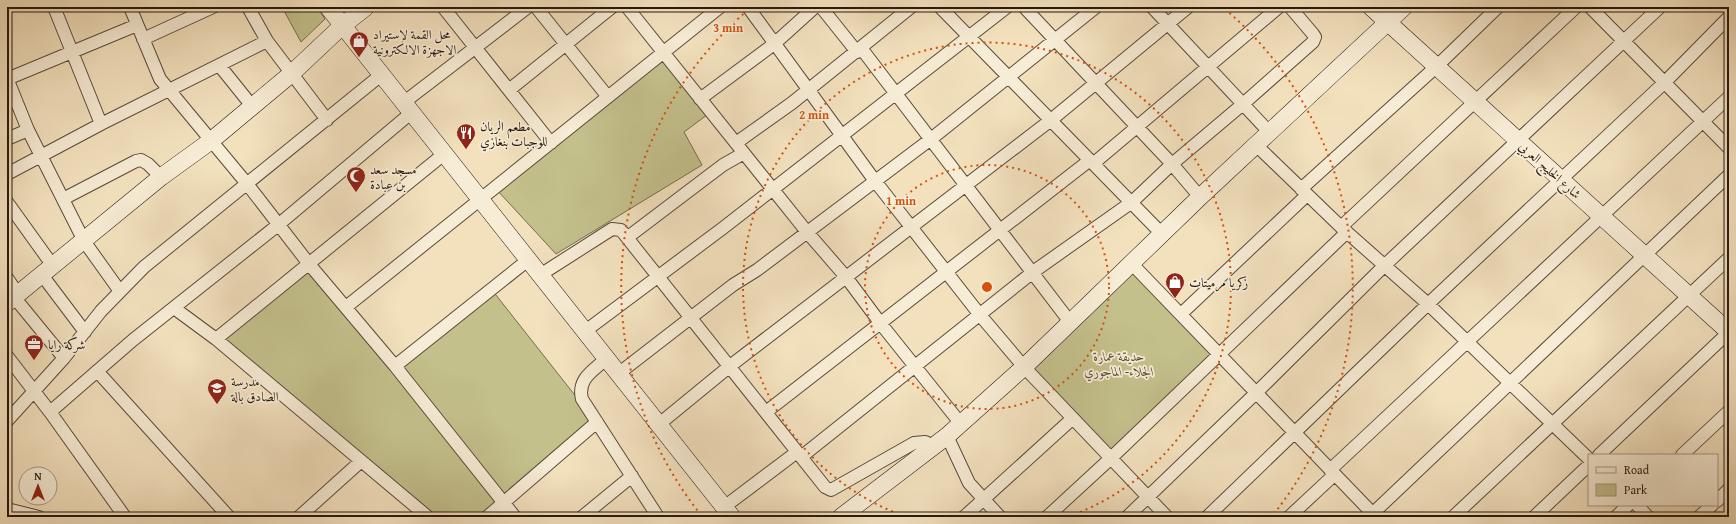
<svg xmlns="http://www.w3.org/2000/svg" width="1736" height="524" viewBox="0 0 1736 524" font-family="'Gentium Book Plus',Amiri,serif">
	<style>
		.green { fill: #c3c08c; stroke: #746c4e }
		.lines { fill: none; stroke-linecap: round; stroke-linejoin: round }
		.street-casing { stroke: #594a3b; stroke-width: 14 }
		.secondary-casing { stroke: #26180f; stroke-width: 18 }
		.street { stroke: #f7ecd5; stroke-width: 12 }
		.secondary { stroke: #f7ecd5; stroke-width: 17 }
		.ring { fill: none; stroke: #d5520c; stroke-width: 2; stroke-dasharray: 2 4 }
		.labels { text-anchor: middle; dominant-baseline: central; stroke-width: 3.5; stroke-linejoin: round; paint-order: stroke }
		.poi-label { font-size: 13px; fill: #26180f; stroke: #f7ecd5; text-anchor: start }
		.street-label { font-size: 13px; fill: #26180f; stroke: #f7ecd5 }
		.park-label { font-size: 13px; font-style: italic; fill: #554a34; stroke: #f7ecd5 }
		.centre { fill: #d5520c; stroke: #f7ecd5; stroke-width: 2 }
		.ring-label { font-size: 12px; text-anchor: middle; font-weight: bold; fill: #d5520c; stroke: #f7ecd5; stroke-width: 3.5; stroke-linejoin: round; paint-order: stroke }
	</style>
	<rect width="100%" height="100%" fill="#f3e1be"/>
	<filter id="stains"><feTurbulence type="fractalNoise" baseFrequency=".005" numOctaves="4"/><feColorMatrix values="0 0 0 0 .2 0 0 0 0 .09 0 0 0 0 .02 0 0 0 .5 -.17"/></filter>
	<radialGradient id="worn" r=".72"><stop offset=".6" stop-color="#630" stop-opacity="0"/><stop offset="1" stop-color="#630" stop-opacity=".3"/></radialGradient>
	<!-- green -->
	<path class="green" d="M282,7H317L325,19L301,42Z
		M669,55L711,112L684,132L702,165L556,254L496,189Z
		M309,264L504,502L486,517H430L217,339Z
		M1132,264L1219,355L1111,457L1024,367Z
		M492,290L596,422L505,501L396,366Z"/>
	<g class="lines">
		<!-- street casing -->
		<g class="street-casing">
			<path id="street" d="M54,7L101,124
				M130,7L160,79L248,185L309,264L395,366L515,517
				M248,7L267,41L327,120
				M443,7L551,143
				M536,7L608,97
				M627,7L807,232L846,277L881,324L961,424
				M748,7L875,181L980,315L1024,367L1167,517
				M821,7L857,52
				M940,7L1162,234
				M1024,7L1172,164L1200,197
				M1152,7L1270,133
				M1590,7L1729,148
				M143,39L213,7
				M861,48L1070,322
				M219,65L252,106
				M7,78L28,130L84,241L119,290
				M7,79L137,25
				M509,90L612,7
				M700,99L774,44L815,7
				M403,103L528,7
				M7,139L28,130
				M736,143L792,103L911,7
				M1256,145L1341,227L1428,304L1589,459
				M1094,163L1279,7
				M7,174L101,124L267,41
				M1301,189L1437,66L1498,7
				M63,199L136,161L141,160L148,164L161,177
				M7,202L53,266
				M1341,227L1576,7
				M628,237L723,165L744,153
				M1132,264L1376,517
				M42,275L85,332
				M540,275L612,229L621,230L825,487L831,490L914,443L925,442L934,446
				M7,278L18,294
				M14,297L64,358
				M346,307L720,7
				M174,308L216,339L428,517
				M1181,314L1307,195
				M584,332L723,228L1007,7
				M216,339L444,154
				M7,356L50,412L125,517
				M606,359C593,371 577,379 582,399L658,517
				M395,366L528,260
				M97,371L229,517
				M618,374L733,285L757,270L931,139L1096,7
				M50,412L133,340L278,225L411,113
				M766,412L1090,160
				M7,421L64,358L101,311L144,267L381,75
				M658,425L730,366L1051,120L1188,7
				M947,436L969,483L1000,517
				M1599,455L1729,332
				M1682,455L1729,411
				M801,457L1033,272L1132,202L1172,164L1243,104L1313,42L1315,37L1313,34L1290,7
				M1330,470L1729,97
				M1717,501L1729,489
				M1637,505L1648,517
				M724,507L797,452
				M7,509L39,517
				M299,517L360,462
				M487,517L597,422
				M582,517L632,476
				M964,517L1073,418
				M1047,517L1111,458L1347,232
				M1127,517L1256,393L1385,265L1660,7
				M1207,517L1428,304L1665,82L1729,17
				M1289,517L1334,475
				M1369,517L1729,175
				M1453,517L1729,258
				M1534,517L1589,465
				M1616,517L1628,505
				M1699,517L1712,505"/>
		</g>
		<!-- secondary casing -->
		<g class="secondary-casing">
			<path id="secondary" d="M328,7L732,517
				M1371,7L1729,332
				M7,303L161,177L212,140L291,74L342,26L366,7
				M841,517L947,436L1024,367L1200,197L1404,7"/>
		</g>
		<!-- street -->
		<use href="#street" class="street"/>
		<!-- secondary -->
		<use href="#secondary" class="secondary"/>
	</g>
	<!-- distance rings -->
	<g class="ring">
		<circle cx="987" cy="287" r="122"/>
		<path d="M904 516A244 244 0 1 1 1070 516"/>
		<path d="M701 515A366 366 0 0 1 749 9M1225 9A366 366 0 0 1 1273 515"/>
	</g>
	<!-- icons -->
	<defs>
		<g id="shop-pin" transform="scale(1)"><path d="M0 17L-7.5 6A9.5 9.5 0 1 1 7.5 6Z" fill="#8f2418" stroke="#f7ecd5"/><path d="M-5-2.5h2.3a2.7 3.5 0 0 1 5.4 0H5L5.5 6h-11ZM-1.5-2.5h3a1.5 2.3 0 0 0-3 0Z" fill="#fff"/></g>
		<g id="restaurant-pin" transform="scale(1)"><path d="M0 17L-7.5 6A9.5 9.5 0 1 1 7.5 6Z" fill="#8f2418" stroke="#f7ecd5"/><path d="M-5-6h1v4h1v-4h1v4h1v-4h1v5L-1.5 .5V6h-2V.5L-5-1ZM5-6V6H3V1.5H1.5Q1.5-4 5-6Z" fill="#fff"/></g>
		<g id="mosque-pin" transform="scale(1)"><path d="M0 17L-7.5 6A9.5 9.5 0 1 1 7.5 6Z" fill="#8f2418" stroke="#f7ecd5"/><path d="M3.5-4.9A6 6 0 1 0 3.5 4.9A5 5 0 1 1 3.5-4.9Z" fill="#fff"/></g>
		<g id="office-pin" transform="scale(1)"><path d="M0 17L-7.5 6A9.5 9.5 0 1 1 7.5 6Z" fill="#8f2418" stroke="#f7ecd5"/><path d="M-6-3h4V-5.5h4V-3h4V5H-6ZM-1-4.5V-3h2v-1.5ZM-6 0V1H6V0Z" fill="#fff"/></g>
		<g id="school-pin" transform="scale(1)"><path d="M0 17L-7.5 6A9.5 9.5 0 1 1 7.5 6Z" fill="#8f2418" stroke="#f7ecd5"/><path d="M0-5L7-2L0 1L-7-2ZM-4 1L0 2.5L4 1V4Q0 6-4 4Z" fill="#fff"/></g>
	</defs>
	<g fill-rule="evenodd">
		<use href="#shop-pin" x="359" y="41"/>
		<use href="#restaurant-pin" x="466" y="133"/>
		<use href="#mosque-pin" x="356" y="176"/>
		<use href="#shop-pin" x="1175" y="282"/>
		<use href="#office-pin" x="34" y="344"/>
		<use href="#school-pin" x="217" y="388"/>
	</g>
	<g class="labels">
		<!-- poi labels -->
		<g class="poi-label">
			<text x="373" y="34">محل القمة لإستيراد<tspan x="373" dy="15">الاجهزة الالكترونية</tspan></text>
			<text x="480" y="126">مطعم الريان<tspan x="480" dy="15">للوجبات بنغازي</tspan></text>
			<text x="370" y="169">مسجد سعد<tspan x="370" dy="15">بن عبادة</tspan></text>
			<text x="1189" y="282">زكريا مرميتات</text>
			<text x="48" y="344">شركة رايا</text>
			<text x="231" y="381">مدرسة<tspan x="231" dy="15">الصادق بالة</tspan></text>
		</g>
		<!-- street labels -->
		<g class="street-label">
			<text transform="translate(1550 170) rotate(42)">شارع الخليج العربي</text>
		</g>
		<!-- park labels -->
		<g class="park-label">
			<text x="1119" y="356">حديقة عمارة<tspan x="1119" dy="15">الجلاء- الماجوري</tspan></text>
		</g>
	</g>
	<circle cx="987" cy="287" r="6" class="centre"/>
	<g class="ring-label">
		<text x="728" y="32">3 min</text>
		<text x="814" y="119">2 min</text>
		<text x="901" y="205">1 min</text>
	</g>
	<!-- margin -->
	<rect width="1736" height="524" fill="none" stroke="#f3e1be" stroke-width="24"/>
	<rect x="8" y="8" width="1720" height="508" fill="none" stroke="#26180f" stroke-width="2"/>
	<rect x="12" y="12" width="1712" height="500" fill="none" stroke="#26180f"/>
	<!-- legend -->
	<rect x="1588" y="454" width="130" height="52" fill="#f7ecd5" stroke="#a39786"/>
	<rect x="1596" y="467" width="20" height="6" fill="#f7ecd5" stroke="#a39786"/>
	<text x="1624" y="474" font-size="12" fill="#26180f">Road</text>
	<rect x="1596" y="484" width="20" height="12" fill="#c3c08c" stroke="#a39786"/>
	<text x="1624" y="494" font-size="12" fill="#26180f">Park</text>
	<!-- north arrow -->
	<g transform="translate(38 486)"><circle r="19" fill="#f7ecd5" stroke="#a39786"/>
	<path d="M0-3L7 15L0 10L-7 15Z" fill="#8f2418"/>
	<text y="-6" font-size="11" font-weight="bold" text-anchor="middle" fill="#26180f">N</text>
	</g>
	<rect width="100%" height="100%" filter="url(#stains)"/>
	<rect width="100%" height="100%" fill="url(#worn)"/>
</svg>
